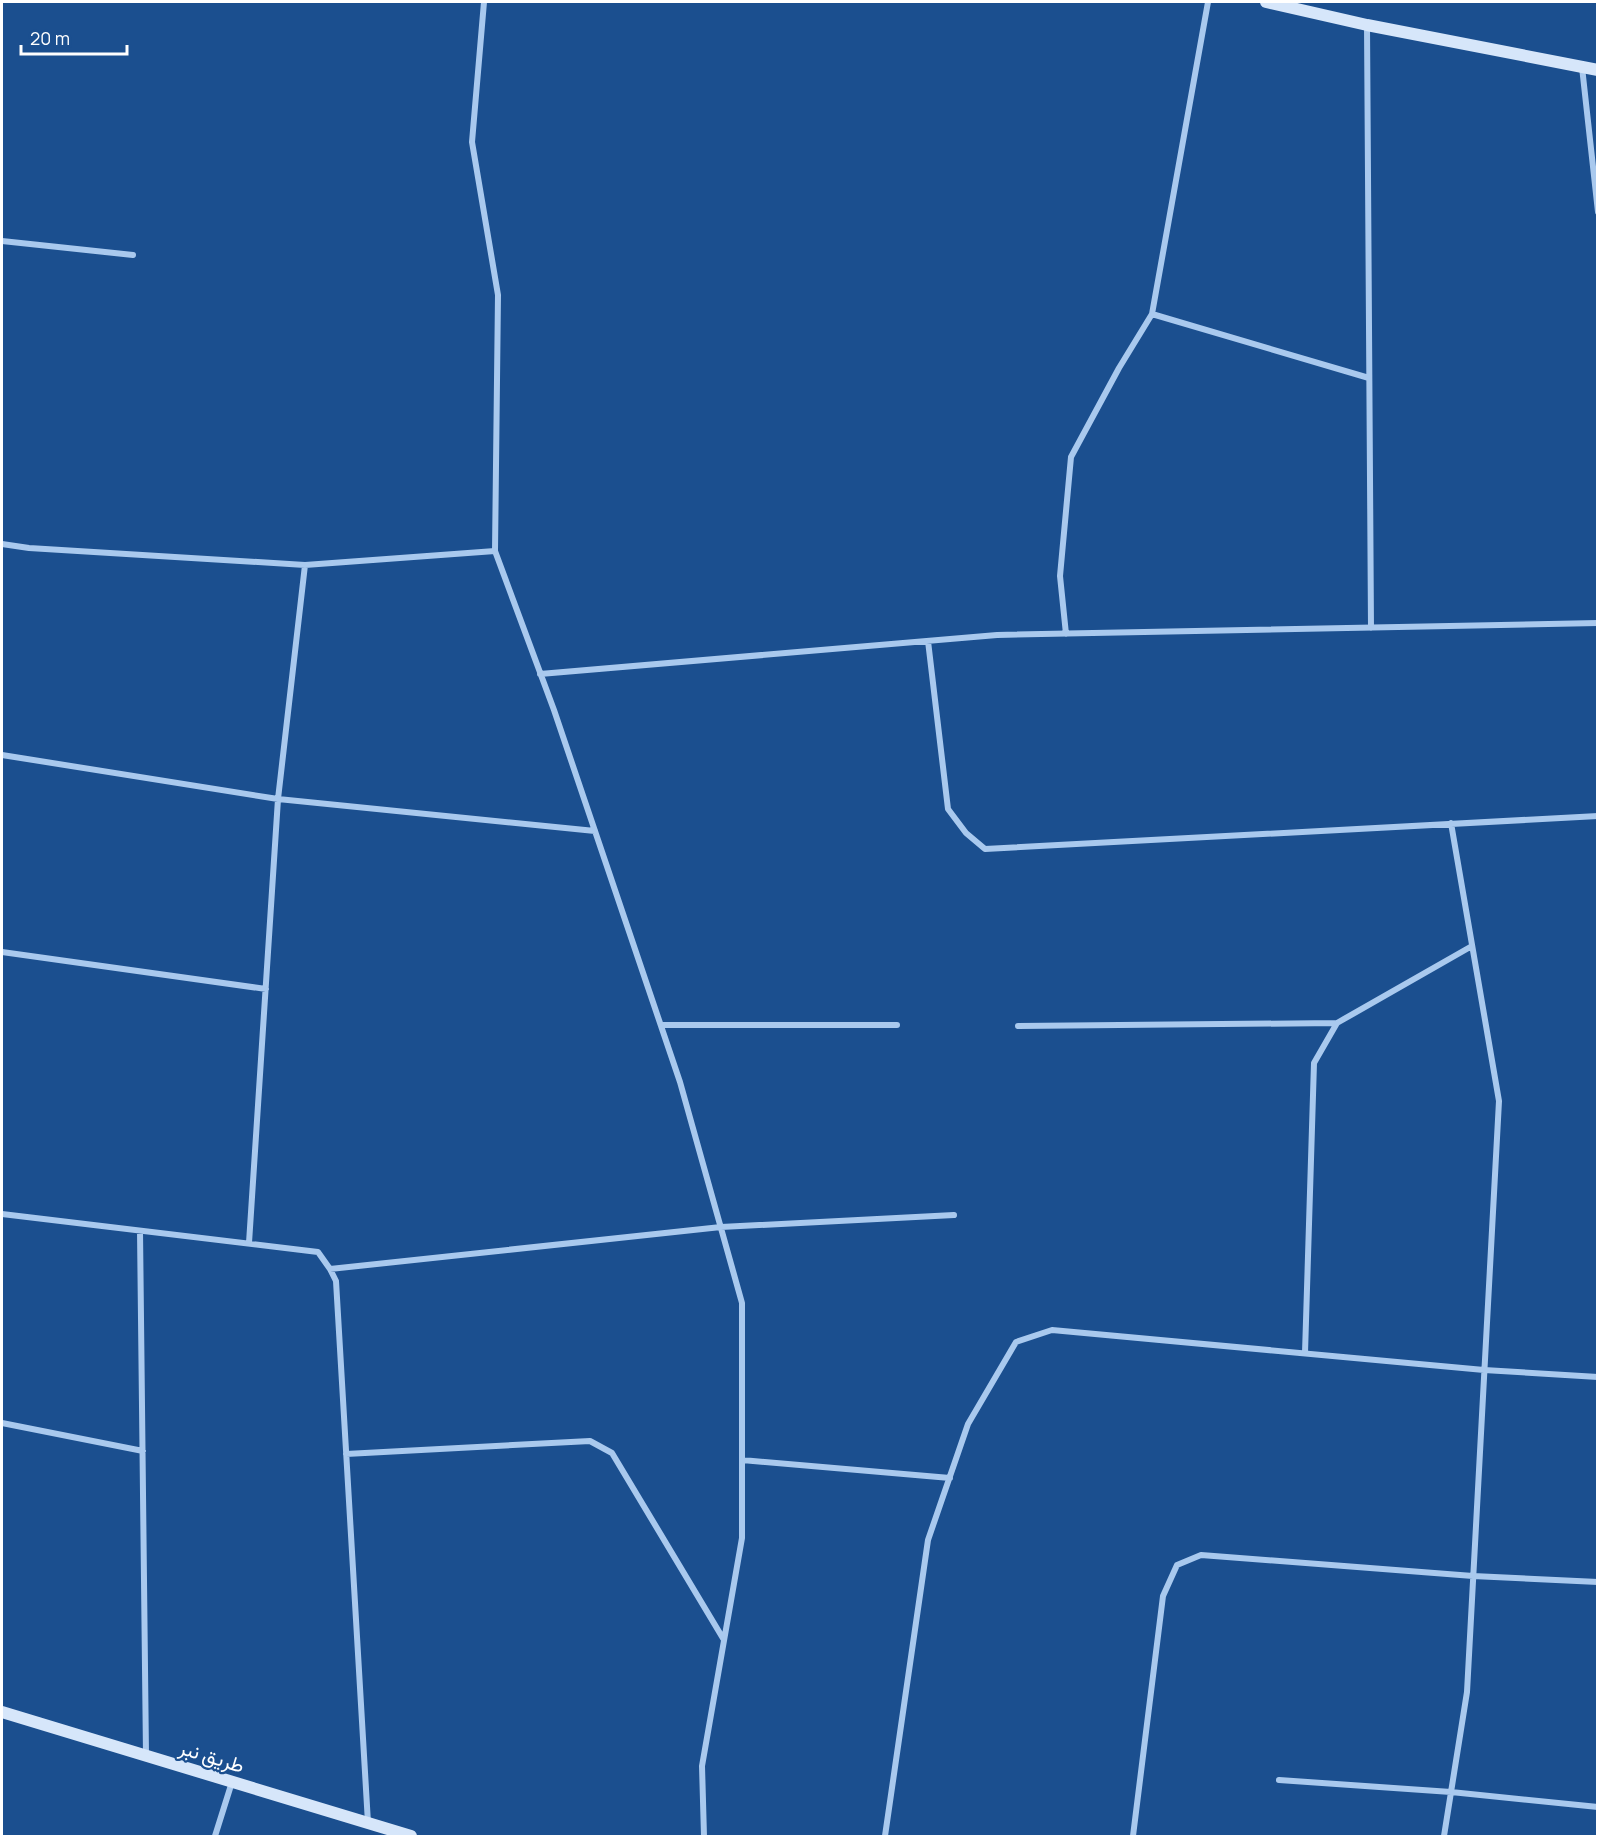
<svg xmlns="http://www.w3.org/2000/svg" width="1599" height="1838" viewBox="0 0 1599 1838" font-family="Manrope,Vazirmatn,sans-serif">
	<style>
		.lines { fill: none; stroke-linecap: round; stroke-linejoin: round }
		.street { stroke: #a9c9ee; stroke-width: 6 }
		.secondary { stroke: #d6e6fa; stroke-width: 12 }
		.labels { text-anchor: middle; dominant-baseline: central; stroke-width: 4.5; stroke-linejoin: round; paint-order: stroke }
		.street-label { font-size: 20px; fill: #fff; stroke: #1b4f8f }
	</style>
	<rect width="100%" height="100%" fill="#1b4f8f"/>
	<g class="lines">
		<!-- street -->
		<path class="street" d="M484,2L472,142L498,295L495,551L554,710L680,1082L742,1303V1538L702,1766L704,1836
			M1367,25L1371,628
			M1582,67L1598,212
			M2,241L133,255
			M1152,314L1369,378
			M2,544L29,548L305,565L495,551
			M1066,634L1060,576L1071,457L1119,368L1152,314L1208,2
			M928,641L948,809L966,833L985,849L1598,816
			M540,674L997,635L1598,623
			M2,755L278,799L595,831
			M2,952L266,989
			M661,1025H897
			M1018,1026L1337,1023
			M2,1214L318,1252L330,1269L336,1281L368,1823
			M140,1231L146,1755
			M249,1243L278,799L305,565
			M330,1269L721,1227L954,1215
			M1305,1353L1314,1063L1337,1023L1472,946
			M2,1423L143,1451
			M346,1454L590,1441L612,1453L724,1640
			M742,1460L950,1478
			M1279,1780L1451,1792L1598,1807
			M215,1836L232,1782
			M885,1836L928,1540L968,1424L1016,1342L1052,1330L1484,1370L1598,1377
			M1133,1836L1163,1596L1177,1565L1201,1555L1473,1576L1598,1582
			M1444,1836L1467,1692L1499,1101L1451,823"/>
		<!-- secondary -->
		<path class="secondary" d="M1266,2L1367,25L1598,70
			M2,1712L411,1836"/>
	</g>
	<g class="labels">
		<!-- street labels -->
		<g class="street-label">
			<text transform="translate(212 1756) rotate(17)">طريق نبر</text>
		</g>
	</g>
	<!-- border -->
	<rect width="1599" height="1838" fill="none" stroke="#ffffff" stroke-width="6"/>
	<!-- scale -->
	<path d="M21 45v9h106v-9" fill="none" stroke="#ffffff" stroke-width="3"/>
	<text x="30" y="45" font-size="18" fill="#ffffff" stroke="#1b4f8f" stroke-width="4.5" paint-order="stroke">20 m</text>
</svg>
